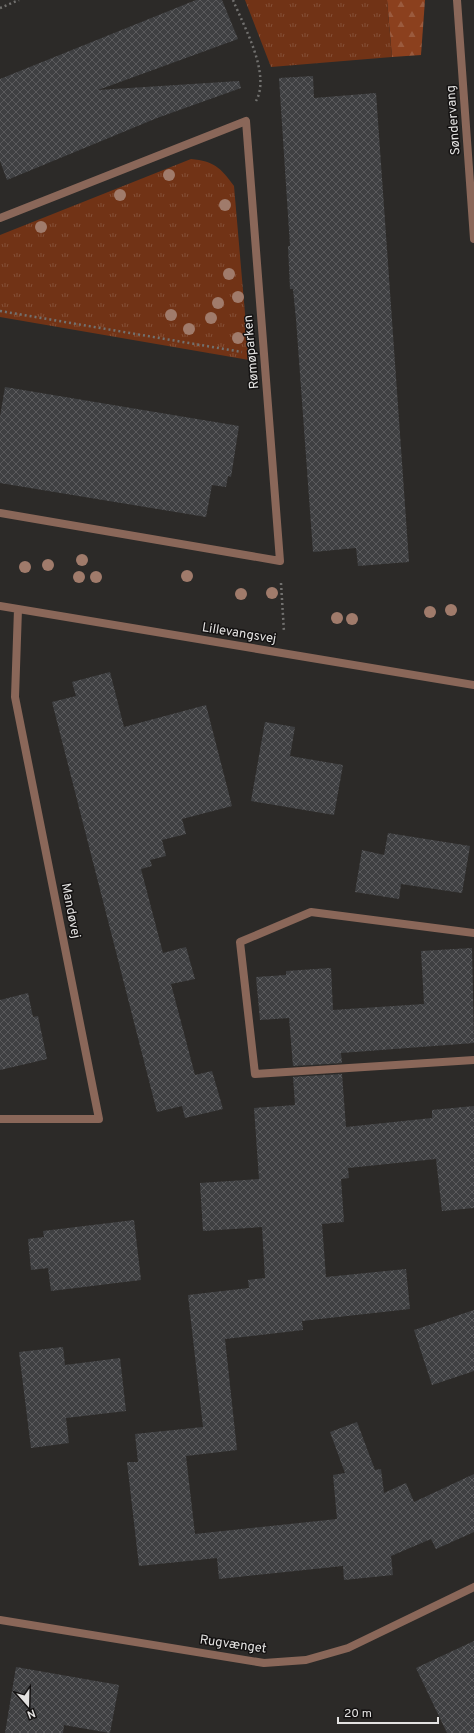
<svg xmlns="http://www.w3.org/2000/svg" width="474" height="1733" viewBox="0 0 474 1733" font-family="Overpass,sans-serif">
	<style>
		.forest { fill: url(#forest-firs) }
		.park { fill: url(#park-tufts) }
		.building { fill: url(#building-cross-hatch) }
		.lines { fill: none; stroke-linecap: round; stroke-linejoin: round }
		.path { stroke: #72716f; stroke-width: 2.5; stroke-dasharray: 2 3; stroke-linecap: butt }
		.lane { stroke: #8a6759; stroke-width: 8 }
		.street { stroke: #8a6759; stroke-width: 8 }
		.tree { fill: #a07b6b }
		.labels { text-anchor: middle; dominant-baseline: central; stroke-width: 3; stroke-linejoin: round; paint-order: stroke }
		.street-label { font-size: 13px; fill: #e3e2e1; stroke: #141212 }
	</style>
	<defs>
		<pattern id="forest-firs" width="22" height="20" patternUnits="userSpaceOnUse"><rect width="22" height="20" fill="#8b401e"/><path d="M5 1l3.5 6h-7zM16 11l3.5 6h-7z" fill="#9b5b3e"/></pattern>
		<pattern id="park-tufts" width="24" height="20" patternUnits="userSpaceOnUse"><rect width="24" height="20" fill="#713316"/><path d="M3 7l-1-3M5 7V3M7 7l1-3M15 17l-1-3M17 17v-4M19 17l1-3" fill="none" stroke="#855038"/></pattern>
		<pattern id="building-cross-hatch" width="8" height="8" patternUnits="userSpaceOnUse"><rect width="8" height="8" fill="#3f4042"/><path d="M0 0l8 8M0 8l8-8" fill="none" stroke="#5b5b5d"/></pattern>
	</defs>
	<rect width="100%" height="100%" fill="#2c2a28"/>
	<!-- forest -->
	<path class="forest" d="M387,0H425L421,55L392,57Z"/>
	<!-- park -->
	<path class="park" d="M245,0H387L392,57L271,67Z
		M191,159C214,161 221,168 234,186L249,360L0,317V235Z"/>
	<!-- building -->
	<path class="building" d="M196,0H222L238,39L98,90L239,81L241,88L157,118L7,180L0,161V79Z
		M313,76L314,98L376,93L409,562L358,566L356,548L313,552L296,319L293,289H290L288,246H290L279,78Z
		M5,387L239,426L231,477L228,476L226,487L212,485L206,517L0,483V417Z
		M110,672L124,727L206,705L232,806L182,819L186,834L162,840L166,856L150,860L152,866L141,869L163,953L186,947L195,979L171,984L195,1075L212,1071L223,1109L185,1118L182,1106L157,1112L52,702L76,696L72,682Z
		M265,722L295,727L290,756L343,765L334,815L251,801Z
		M388,833L470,846L462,893L401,884L399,899L355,892L362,850L384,855Z
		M472,948L474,1043L341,1053L342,1063L293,1066L289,1018L260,1020L256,977L286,975V971L331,968L333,1010L424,1004L421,951Z
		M28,993L33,1017L38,1016L47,1059L0,1070V1000Z
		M342,1074L346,1127L432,1118V1110L474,1106V1208L442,1211L436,1159L348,1168L349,1178L341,1179L344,1222L322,1224L326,1277L406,1269L410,1309L302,1321L303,1330L225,1339L237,1450L186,1456L195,1534L337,1519L333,1475L345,1473L330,1432L357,1422L375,1470L381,1469L384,1493L406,1483L414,1502L474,1474V1532L436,1549L431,1539L391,1556L393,1575L344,1580L343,1566L219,1579L217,1558L139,1566L127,1462H138L135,1434L203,1427L188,1295L249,1288L248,1280L265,1278L262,1227L203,1231L200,1183L259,1179L254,1108L295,1105L293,1077Z
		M134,1220L141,1280L51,1291L48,1268L31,1270L28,1239L44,1237L43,1231Z
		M474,1310V1371L432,1385L414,1330Z
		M63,1347L65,1365L120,1358L126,1411L66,1418L69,1443L31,1448L19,1352Z
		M474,1641V1733H447L416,1668Z
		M16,1667L119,1685L110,1733L64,1725L63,1733H5Z"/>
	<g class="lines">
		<!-- path -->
		<path class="path" d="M233,0C244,27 271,74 256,101
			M0,8L19,0
			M0,311L242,352
			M281,583L284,632"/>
		<!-- lane -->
		<path class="lane" d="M474,933L311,912L240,942L255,1074L474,1060"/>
		<!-- street -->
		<path class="street" d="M457,0L474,239
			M0,218L246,121L280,561L0,513
			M0,606L474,685
			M0,1119H99L15,697L18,609
			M0,1620L264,1663L306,1660L348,1648L474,1587"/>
	</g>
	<!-- trees -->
	<g class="tree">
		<circle cx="169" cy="175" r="6"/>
		<circle cx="120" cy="195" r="6"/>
		<circle cx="225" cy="205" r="6"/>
		<circle cx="41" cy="227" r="6"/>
		<circle cx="229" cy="274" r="6"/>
		<circle cx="238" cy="297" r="6"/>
		<circle cx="218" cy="303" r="6"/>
		<circle cx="171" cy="315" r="6"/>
		<circle cx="211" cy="318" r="6"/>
		<circle cx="189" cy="329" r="6"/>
		<circle cx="238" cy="338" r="6"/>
		<circle cx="82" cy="560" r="6"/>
		<circle cx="48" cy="565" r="6"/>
		<circle cx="25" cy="567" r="6"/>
		<circle cx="187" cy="576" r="6"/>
		<circle cx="79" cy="577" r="6"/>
		<circle cx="96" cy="577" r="6"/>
		<circle cx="272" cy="593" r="6"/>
		<circle cx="241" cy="594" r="6"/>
		<circle cx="451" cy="610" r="6"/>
		<circle cx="430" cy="612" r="6"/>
		<circle cx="337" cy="618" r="6"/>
		<circle cx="352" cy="619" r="6"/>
	</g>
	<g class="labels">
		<!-- street labels -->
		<g class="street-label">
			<text transform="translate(454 120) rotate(-94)">Søndervang</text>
			<text transform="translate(252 352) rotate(-95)">Rømøparken</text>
			<text transform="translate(239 634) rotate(9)">Lillevangsvej</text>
			<text transform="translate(70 911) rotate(79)">Mandøvej</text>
			<text transform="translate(233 1645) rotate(8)">Rugvænget</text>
		</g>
	</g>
	<!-- north arrow -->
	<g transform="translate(28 1705) rotate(160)" stroke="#141212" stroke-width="3" paint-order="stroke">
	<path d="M0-3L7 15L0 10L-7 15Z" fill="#e3e2e1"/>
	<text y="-6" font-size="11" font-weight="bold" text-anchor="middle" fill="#e3e2e1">N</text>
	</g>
	<!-- scale -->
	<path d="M338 1717v6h100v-6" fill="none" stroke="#e3e2e1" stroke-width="2"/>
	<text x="344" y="1717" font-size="12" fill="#e3e2e1" stroke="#141212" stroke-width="3" paint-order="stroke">20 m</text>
</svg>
